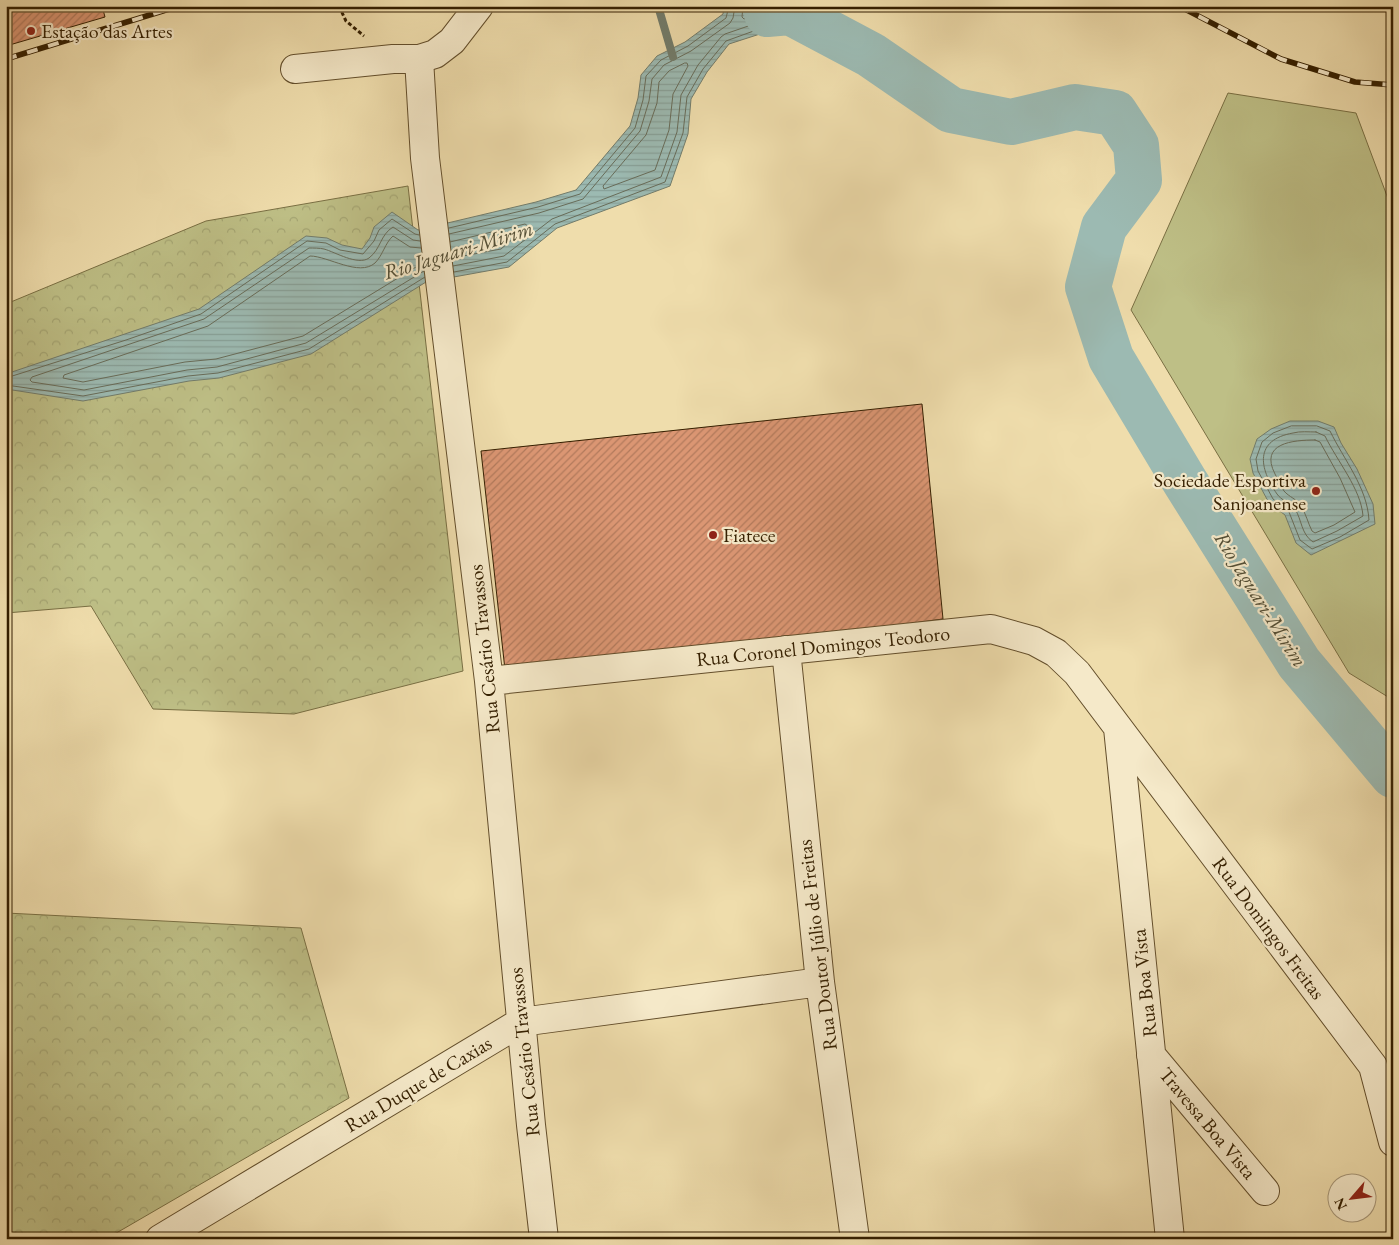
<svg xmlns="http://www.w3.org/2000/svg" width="1399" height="1245" viewBox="0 0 1399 1245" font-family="'EB Garamond',serif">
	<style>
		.forest { fill: url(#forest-crowns); stroke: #796f43 }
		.garden { fill: #bebf86; stroke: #796f43 }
		.water { fill: url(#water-rules); stroke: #727c6b }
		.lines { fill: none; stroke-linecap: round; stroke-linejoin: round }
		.shore { stroke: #686c59; stroke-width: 1 }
		.stream { stroke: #727c6b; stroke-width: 8 }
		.river { stroke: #9cbab2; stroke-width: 46 }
		.building { fill: url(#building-hatch); stroke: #341f00 }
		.minor-casing { stroke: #634e2b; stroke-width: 30 }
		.path { stroke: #341f00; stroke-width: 3; stroke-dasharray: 4 2.5; stroke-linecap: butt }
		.minor { stroke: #f5e9c9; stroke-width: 28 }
		.rail-casing { stroke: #341f00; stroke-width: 5.5 }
		.rail { stroke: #f5e9c9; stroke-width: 4; stroke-dasharray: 11; stroke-linecap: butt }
		.poi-dot { fill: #8f2418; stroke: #f5e9c9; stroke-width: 2 }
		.labels { text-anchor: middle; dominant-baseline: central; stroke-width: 4.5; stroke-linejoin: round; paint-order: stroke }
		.poi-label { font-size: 20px; fill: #341f00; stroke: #f5e9c9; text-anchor: start }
		.street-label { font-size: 20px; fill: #341f00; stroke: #f5e9c9 }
		.water-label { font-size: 21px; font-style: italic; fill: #534e35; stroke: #f5e9c9 }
	</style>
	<defs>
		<pattern id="forest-crowns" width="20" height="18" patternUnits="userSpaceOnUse" patternTransform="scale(1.25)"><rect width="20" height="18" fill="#bebf86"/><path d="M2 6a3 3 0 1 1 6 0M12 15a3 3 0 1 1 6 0" fill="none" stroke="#a4a472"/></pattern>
		<pattern id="water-rules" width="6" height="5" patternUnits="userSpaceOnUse" patternTransform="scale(1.25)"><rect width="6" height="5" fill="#9cbab2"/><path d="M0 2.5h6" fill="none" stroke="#879f97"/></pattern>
		<pattern id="building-hatch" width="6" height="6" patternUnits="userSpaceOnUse" patternTransform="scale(1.25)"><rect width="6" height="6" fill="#db9673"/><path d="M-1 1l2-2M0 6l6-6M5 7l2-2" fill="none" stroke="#b27a5c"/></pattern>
	</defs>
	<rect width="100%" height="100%" fill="#efddac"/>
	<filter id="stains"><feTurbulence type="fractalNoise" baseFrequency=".004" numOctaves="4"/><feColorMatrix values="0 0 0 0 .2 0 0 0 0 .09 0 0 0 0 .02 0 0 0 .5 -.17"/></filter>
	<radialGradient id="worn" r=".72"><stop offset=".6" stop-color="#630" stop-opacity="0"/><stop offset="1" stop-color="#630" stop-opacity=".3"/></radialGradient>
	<!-- forest -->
	<path class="forest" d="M408,186L463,671L294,714L153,709L91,606L6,613V304L206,221Z
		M6,913L301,928L349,1098L106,1239H6Z"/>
	<!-- garden -->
	<path class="garden" d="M1228,93L1356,113L1393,212V700L1349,673L1131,310Z"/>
	<!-- water -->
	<path class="water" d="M724,6H801L825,31L788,34L763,33L729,44L707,72L691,99L688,134L670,186L557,228L509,267L426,282L311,354L219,378L189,381L83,401L6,389V374L199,309L306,236L327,238L342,245L362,249L370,238L374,227L392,212L418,230L536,202L576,190L630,126L638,98L641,75L657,56L685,42L723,14Z
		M1290,421H1318L1334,427L1341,443L1357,469L1373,504L1375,524L1311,555L1296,543L1285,515L1269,503L1253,473L1250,459L1257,439L1271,429Z"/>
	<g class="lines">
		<!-- shore -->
		<path class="shore" d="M743,6L742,17L744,19L761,14L783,15L785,13L784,6
			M685,63H687L688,66L673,94L669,130L655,170L604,189L603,186L646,135L657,103L659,82L669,71Z
			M449,228L538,207L580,194L635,128L643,100L646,76L661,60L688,46L726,18L729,6
			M449,234L539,213L583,199L640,131L649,101L652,79L664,65L691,51L730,23L733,18L735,6
			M420,241L413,240L393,227C380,235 381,249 369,258C358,266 335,252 324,249C320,248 313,248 309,248L204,319L32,377L30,380L32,382L84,390L187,370L217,367L306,343L424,271
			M450,242L525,224L528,226L501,249L452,258
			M421,248L410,247L393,236C385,243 383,255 375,263C359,277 328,256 310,256L208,326L64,375L63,378L83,382L185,362L216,359L303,336L416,267L423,264
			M453,266L504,256L552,219L661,177L677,132L681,95L698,65L721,37L725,34L760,22H796L797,19L793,13L792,6
			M454,272L507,262L555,224L665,182L683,133L687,97L703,69L726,41L762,28L788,29L810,27L811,23L799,11L798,6
			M6,378L126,340L201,314L307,241L326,243L340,250L363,254L374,241L379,230L392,219L415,234L419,235
			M6,385L83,396L188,376L218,373L309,349L425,277
			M1317,426L1330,431C1344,460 1367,487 1369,520L1340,537L1312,549L1300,540L1289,512L1273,499L1258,471L1256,459L1262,442L1273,433L1291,426Z
			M1316,432L1325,436C1337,461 1361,489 1363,516L1337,531L1313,542C1301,534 1302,520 1295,509C1290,503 1281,500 1277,494C1259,468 1254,440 1293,433C1300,431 1309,432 1316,432Z
			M1315,440L1320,442L1340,478L1355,512L1334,525L1315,533L1312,531C1308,523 1306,514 1301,506C1297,499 1289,497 1284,491C1280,486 1278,479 1275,474C1259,443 1293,440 1315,440Z"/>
		<!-- stream -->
		<path class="stream" d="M658,6L673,57"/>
		<!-- river -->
		<path class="river" d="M767,14L790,12L871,55L951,110L1011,122L1075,107L1115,113L1136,145L1139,180L1104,227L1088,287L1111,358L1184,480L1299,663L1393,775"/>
	</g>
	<!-- building -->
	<path class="building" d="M6,6H102L105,17L6,46Z
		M922,404L943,619L506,679L481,451Z"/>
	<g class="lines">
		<!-- minor casing -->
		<g class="minor-casing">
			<path id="minor" d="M419,59L425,158L489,681L531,1125L544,1239
				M295,69L393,59H419L435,54L452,41L479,6
				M786,650L820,982L855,1239
				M489,681L991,629L1034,641L1056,653L1077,673L1373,1066L1393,1142
				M1118,728L1170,1239
				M1151,1055L1265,1191
				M160,1239L521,1022L820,982"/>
		</g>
		<!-- path -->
		<path class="path" d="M339,6L346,21L364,36"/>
		<!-- minor -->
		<use href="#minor" class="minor"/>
		<!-- rail casing -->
		<g class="rail-casing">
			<path id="rail" d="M1179,6L1281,59L1355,82L1393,85
				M6,59L179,6"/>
		</g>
		<!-- rail -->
		<use href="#rail" class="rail"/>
	</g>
	<!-- markers -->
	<g class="poi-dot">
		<circle cx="31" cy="31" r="5"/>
		<circle cx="1316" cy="491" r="5"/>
		<circle cx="713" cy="535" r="5"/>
	</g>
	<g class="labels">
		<!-- poi labels -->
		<g class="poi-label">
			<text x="41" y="31">Estação das Artes</text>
			<text x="1306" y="480" text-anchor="end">Sociedade Esportiva<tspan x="1306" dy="23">Sanjoanense</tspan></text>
			<text x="723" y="535">Fiatece</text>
		</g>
		<!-- street labels -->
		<g class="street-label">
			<text transform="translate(823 646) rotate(-6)">Rua Coronel Domingos Teodoro</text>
			<text transform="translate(484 649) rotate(-96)">Rua Cesário Travassos</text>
			<text transform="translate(1269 928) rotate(53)">Rua Domingos Freitas</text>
			<text transform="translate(817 945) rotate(-97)">Rua Doutor Júlio de Freitas</text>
			<text transform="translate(1144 983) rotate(-96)">Rua Boa Vista</text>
			<text transform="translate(524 1052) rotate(-96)">Rua Cesário Travassos</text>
			<text transform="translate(418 1084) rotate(-31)">Rua Duque de Caxias</text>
			<text transform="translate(1208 1123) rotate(50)">Travessa Boa Vista</text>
		</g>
		<!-- water labels -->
		<g class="water-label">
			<text transform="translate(458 250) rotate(-17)">Rio Jaguari-Mirim</text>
			<text transform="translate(1261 599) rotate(58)">Rio Jaguari-Mirim</text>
		</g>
	</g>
	<!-- margin -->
	<rect width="1399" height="1245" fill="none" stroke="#efddac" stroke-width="25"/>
	<rect x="8" y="8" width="1384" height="1230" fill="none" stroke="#341f00" stroke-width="2.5"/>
	<rect x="12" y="12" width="1374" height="1220" fill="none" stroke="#341f00"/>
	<!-- north arrow -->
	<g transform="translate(1352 1198) rotate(242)"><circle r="24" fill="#f5e9c9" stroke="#a89879"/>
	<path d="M0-4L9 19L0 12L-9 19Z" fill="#8f2418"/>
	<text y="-8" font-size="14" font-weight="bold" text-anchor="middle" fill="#341f00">N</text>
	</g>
	<rect width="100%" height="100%" filter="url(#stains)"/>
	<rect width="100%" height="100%" fill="url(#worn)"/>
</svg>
